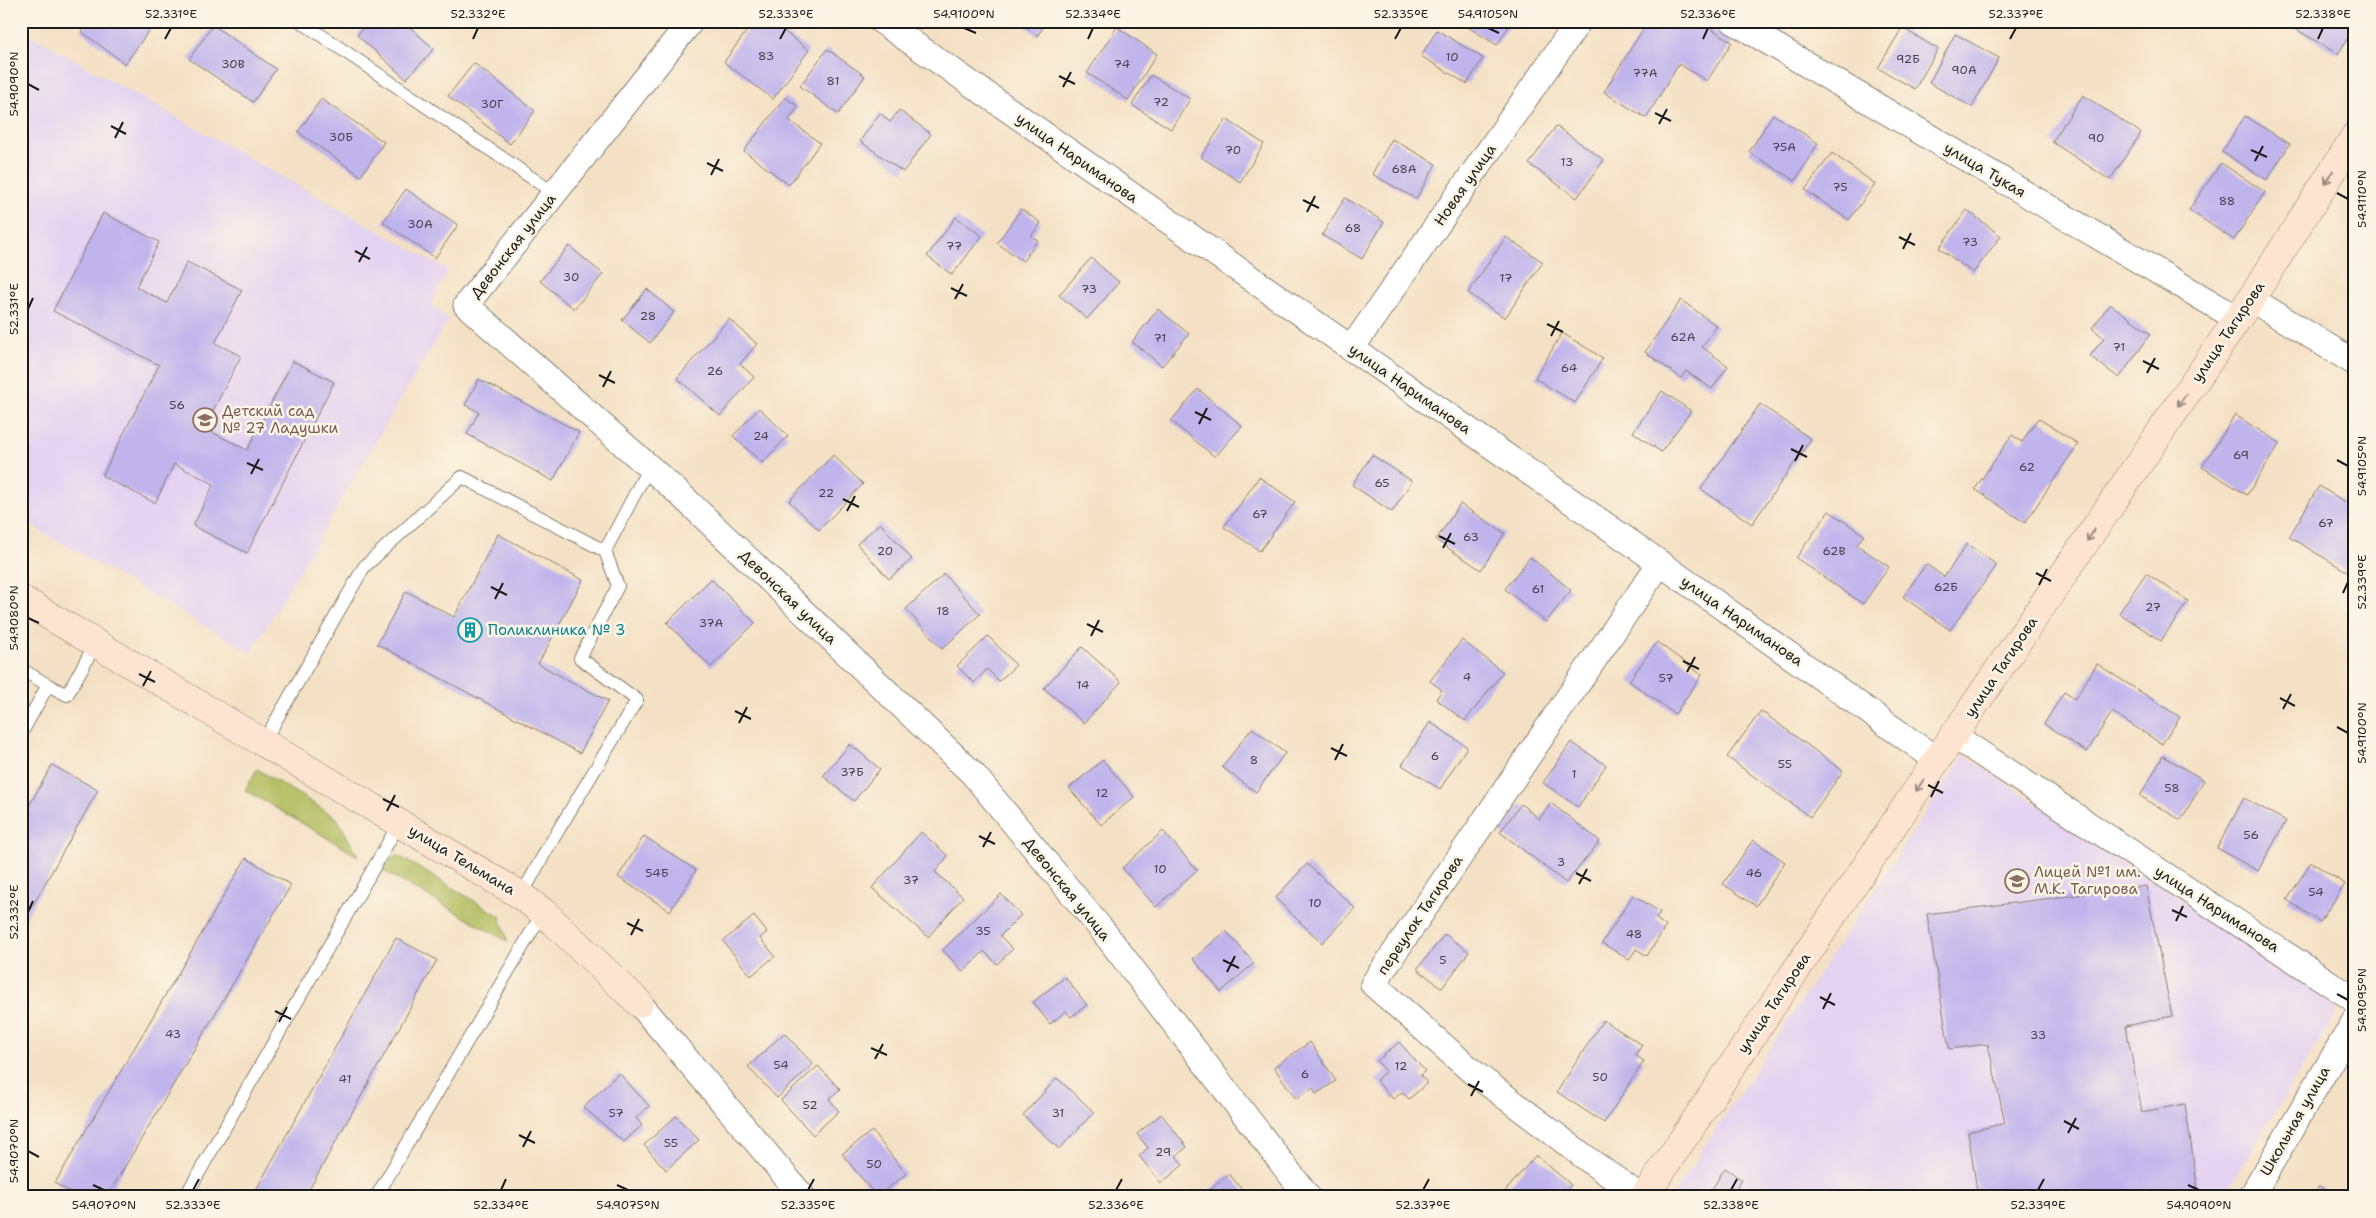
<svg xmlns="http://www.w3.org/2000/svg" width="2376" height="1218" viewBox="0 0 2376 1218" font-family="'Shantell Sans',sans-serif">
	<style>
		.built { fill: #e4d3f1 }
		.green { fill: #b0bc5d; stroke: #666c3c }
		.building { fill: #bfb4ec }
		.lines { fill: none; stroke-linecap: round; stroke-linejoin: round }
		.lane-casing { stroke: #887e70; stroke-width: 14 }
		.street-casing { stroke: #887e70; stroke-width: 27 }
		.secondary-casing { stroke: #887e70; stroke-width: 29 }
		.lane { stroke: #fff; stroke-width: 12 }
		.street { stroke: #fff; stroke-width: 25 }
		.secondary { stroke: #fde4d1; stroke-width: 28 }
		.oneway { stroke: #988a80 }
		.ticks { fill: none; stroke: #1c1c1c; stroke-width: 2 }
		.labels { text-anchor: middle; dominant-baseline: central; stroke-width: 5; stroke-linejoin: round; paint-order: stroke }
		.number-label { font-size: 12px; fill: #454250 }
		.street-label { font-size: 15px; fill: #1c1c1c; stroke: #fcf5e5 }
		.education-label { font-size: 15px; fill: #785e54; stroke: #fcf5e5; text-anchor: start }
		.culture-label { font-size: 15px; fill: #0d838f; stroke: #fcf5e5; text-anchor: start }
		.neatline { fill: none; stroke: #1c1c1c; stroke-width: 2 }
		.ticks-label { font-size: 12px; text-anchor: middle; fill: #1c1c1c }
	</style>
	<rect width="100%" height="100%" fill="#fcf5e5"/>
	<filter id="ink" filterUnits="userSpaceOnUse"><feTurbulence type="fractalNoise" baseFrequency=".02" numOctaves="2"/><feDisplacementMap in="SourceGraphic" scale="10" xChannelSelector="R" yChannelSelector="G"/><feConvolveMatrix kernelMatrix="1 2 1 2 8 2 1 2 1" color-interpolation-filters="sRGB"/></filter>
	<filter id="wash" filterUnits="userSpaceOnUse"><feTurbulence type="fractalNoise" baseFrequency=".0096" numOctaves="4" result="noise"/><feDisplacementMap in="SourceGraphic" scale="20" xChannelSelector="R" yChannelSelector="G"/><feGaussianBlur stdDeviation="1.12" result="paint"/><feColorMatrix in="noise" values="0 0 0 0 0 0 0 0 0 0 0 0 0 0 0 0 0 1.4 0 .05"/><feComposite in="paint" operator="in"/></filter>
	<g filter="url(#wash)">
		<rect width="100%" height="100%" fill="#f4e1c5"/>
		<!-- built -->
		<path class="built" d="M21,30L448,270L431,304L448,320L251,653L21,520Z
			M1964,755L2341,1006L2223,1197H1671Z"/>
		<!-- green -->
		<path class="green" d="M257,769L337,818L358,856L245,790Z
			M397,855L500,916L508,942L375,866Z"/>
		<g id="blocks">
			<!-- building -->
			<path class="building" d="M88,21H156L125,64L81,31Z
				M369,21H403L434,49L406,79L357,35Z
				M754,21H770L809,50L773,99L724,62Z
				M1019,21H1048L1037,36Z
				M1458,21H1512L1497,45Z
				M1648,21H1699L1732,42L1707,81L1679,64L1646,118L1604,92Z
				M2282,21H2355V26L2338,54Z
				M213,25L276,69L253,102L189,59Z
				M1117,27L1157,54L1128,100L1087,73Z
				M1902,28L1938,49L1915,89L1878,68Z
				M1437,30L1483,58L1467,84L1421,56Z
				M1955,34L1999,58L1972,107L1929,83Z
				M827,49L865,76L838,114L800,86Z
				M474,63L535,111L510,144L448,96Z
				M1151,75L1190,99L1171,129L1132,105Z
				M2083,95L2141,133L2110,180L2052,142Z
				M785,97L798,107L789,120L820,143L789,185L744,151Z
				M321,99L384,142L361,176L298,132Z
				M899,110L931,134L903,172L860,141L880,113L890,122Z
				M1773,114L1818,143L1795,181L1749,152Z
				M2245,116L2290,144L2267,180L2222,152Z
				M1226,119L1264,144L1240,182L1201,157Z
				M1556,126L1604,160L1577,198L1529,164Z
				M1392,139L1436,164L1416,199L1372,174Z
				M1832,153L1875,184L1849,220L1805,190Z
				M2221,163L2265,192L2234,240L2189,210Z
				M406,189L458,225L435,258L383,222Z
				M1345,198L1384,222L1362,259L1322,235Z
				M1021,209L1041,223L1031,236L1038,240L1023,261L997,243Z
				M1967,210L2001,236L1973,273L1939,248Z
				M103,213L159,242L136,287L167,303L187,262L242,290L215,343L241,356L204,428L247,450L293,361L334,382L247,553L193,526L214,484L174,464L155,503L102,476L159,365L53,311Z
				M956,217L982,236L952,275L927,256Z
				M1506,237L1543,262L1505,318L1468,293Z
				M569,246L603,274L574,309L540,281Z
				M1091,258L1119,282L1087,319L1059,295Z
				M647,289L674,312L650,343L622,320Z
				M1681,300L1717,326L1702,347L1728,366L1712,389L1686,371L1681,378L1645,352Z
				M2110,304L2151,334L2119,378L2090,356L2104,338L2092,328Z
				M1158,309L1189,334L1162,366L1132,342Z
				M729,319L757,344L740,364L754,377L720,416L677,378Z
				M1562,333L1603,358L1575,403L1535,378Z
				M479,379L579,432L553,481L467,434L479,412L465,405Z
				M1198,389L1242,426L1215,457L1171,421Z
				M1662,391L1691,411L1661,452L1633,432Z
				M1760,404L1811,439L1752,524L1701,489Z
				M759,408L788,436L762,463L733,436Z
				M2235,415L2280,443L2247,495L2202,467Z
				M2038,418L2078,444L2025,523L1975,489L2012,435L2022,442Z
				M833,455L863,484L819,530L789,501Z
				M1372,455L1412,481L1392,512L1352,485Z
				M1259,477L1295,502L1260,551L1224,527Z
				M2319,486L2355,508V576L2289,537Z
				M1460,504L1505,533L1481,570L1436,540Z
				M1829,511L1864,535L1857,545L1889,567L1863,604L1796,558Z
				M880,523L912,559L889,579L857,544Z
				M498,534L583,580L538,664L608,701L580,753L377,644L406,591L454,617Z
				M1967,544L1997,565L1950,630L1903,597L1926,564L1944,577Z
				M1530,557L1571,590L1546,622L1505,589Z
				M2146,573L2188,601L2161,641L2119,613Z
				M944,574L980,614L942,649L906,609Z
				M711,579L755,623L711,667L667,623Z
				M988,636L1016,665L999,681L987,669L974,683L957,666Z
				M1462,640L1503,672L1465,721L1436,699L1442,690L1430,681Z
				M1657,642L1702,675L1675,714L1629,681Z
				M1082,647L1121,682L1084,723L1044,688Z
				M2097,664L2180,717L2162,744L2112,712L2087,752L2044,724L2064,692L2075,699Z
				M1761,711L1843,771L1810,817L1727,757Z
				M1430,722L1467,747L1440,789L1402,765Z
				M1252,728L1285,753L1256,792L1222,767Z
				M1571,742L1606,765L1578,807L1543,783Z
				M850,744L880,769L854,801L823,776Z
				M2163,756L2204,780L2181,820L2140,796Z
				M1103,760L1134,797L1101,825L1069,788Z
				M52,765L98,790L21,926V820Z
				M2244,798L2286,821L2258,871L2217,848Z
				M1551,803L1600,841L1566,883L1500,832L1521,804L1539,819Z
				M1163,831L1197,870L1156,907L1122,868Z
				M921,832L948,856L935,872L963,897L928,937L872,888Z
				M644,836L696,870L670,911L618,877Z
				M1753,840L1785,862L1756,906L1723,884Z
				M246,858L291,885L107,1197H78L55,1183Z
				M2311,862L2345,884L2320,922L2287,900Z
				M1307,864L1355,908L1322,943L1275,898Z
				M2146,886L2172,1016L2126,1026L2142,1112L2185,1104L2199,1197H1978L1968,1132L2005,1123L1988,1044L1949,1049L1927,914Z
				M1001,894L1021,915L1000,936L1013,949L997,964L984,951L963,972L943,950Z
				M1633,895L1660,912L1656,919L1666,926L1647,956L1636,949L1629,960L1602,943Z
				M754,916L767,932L760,938L775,956L751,976L723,941Z
				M1226,931L1254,963L1221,992L1193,959Z
				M1445,934L1469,952L1442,988L1417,969Z
				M396,938L437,960L305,1197H252Z
				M1065,977L1087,1005L1071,1017L1066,1011L1050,1024L1033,1002Z
				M1603,1020L1642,1045L1635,1055L1644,1061L1604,1123L1557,1092Z
				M784,1033L813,1064L777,1098L748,1067Z
				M1310,1042L1336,1081L1316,1094L1313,1088L1296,1099L1274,1067Z
				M1399,1042L1425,1071L1420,1075L1427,1083L1409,1099L1402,1092L1393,1099L1376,1080L1386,1071L1377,1061Z
				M818,1066L840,1089L829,1099L839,1111L813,1135L781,1100Z
				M619,1073L649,1106L636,1118L642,1125L624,1142L583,1107Z
				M1057,1078L1094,1112L1059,1149L1023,1115Z
				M1161,1114L1187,1147L1176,1156L1183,1165L1161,1183L1139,1156L1148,1148L1137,1134Z
				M676,1116L699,1140L666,1170L644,1145Z
				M872,1131L906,1174L877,1197L842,1154Z
				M1536,1155L1571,1185L1561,1197H1504L1502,1195Z
				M1725,1168L1742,1180L1731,1197H1707Z
				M1229,1174L1248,1197H1208L1206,1193Z
				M2319,1186L2336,1197H2313Z"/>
		</g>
	</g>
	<g filter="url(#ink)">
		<use href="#blocks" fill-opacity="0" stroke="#887e70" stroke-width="1"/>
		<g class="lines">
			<!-- lane casing -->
			<g class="lane-casing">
				<path id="lane" d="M300,21L554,193
					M21,669L48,685
					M21,734L48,685L67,695L96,643
					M263,743L364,567L462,477L605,551L649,467
					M521,896L547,849L637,700L580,658L618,586L605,551
					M185,1197L400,822
					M376,1197L543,912"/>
			</g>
			<!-- street casing -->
			<g class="street-casing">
				<path id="street" d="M691,21L466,305L682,496L973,774L1103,931L1308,1197
					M881,21L1660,563L1937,760
					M1733,21L2238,319
					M2251,299L2355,363
					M1351,349L1579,21
					M1954,736L2355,1000
					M639,1003L803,1197
					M1641,1197L1594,1164L1474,1073L1373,984L1660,563
					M2251,1197L2355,1020"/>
			</g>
			<!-- secondary casing -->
			<g class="secondary-casing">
				<path id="secondary" d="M21,599L517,893L543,912L639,1003
					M1644,1197L1937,760L2251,299L2355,136"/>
			</g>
			<!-- lane -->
			<use href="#lane" class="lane"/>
			<!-- street -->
			<use href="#street" class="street"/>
			<!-- secondary -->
			<use href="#secondary" class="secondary"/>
		</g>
		<!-- one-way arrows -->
		<defs><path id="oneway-shaft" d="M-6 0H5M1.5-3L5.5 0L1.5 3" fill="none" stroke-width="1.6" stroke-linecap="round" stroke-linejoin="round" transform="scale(1.25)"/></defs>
		<g class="oneway">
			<use href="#oneway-shaft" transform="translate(2329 177) rotate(122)"/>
			<use href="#oneway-shaft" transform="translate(2182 400) rotate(124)"/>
			<use href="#oneway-shaft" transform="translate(2091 535) rotate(124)"/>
			<use href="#oneway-shaft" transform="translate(1920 785) rotate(124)"/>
		</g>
	</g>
	<!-- ticks -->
	<path class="ticks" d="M964,28L976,33M1488,28L1499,33M165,39L171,28M473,39L478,28M780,39L786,28M1088,39L1093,28M1395,39L1401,28M1703,39L1708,28M2010,39L2016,28M2318,39L2323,28M1059,76L1075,84M28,84L39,90M1063,87L1071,72M1655,113L1671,121M1659,124L1667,109M111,126L126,134M115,138L123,122M2251,150L2267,157M2255,161L2263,146M707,163L723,171M711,175L719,159M2337,193L2348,199M1303,200L1319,208M1307,212L1315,196M1899,237L1915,245M1903,249L1911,233M355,251L370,259M359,262L367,247M951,288L967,296M955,299L963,284M28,309L33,298M1547,324L1563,332M1551,336L1559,321M2143,361L2159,369M2147,373L2155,358M599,375L615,383M603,387L611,371M1195,412L1211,420M1199,424L1207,408M1791,449L1807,457M2337,460L2348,466M1795,461L1803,445M247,463L263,470M251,474L259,459M843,499L859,507M847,511L855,496M1439,536L1455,544M1443,548L1451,533M2036,573L2051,581M2039,585L2047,569M491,587L507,595M2343,593L2348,582M495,599L503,583M28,618L39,623M1087,624L1103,632M1091,636L1099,620M1683,661L1699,669M1687,672L1695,657M139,674L155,682M143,686L151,671M2280,698L2295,706M2283,709L2291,694M735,711L751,719M739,723L747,707M2337,727L2348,733M1331,748L1347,756M1335,760L1343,744M1928,785L1943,793M1931,797L1939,781M383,799L399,807M387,811L395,795M979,836L995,844M983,847L991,832M1576,873L1591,881M1579,884L1587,869M2172,910L2187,917M28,912L33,901M2176,921L2183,906M627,923L643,931M631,935L639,919M1223,960L1239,968M1227,972L1235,956M2337,994L2348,1000M1820,997L1835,1005M1823,1009L1831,993M275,1011L291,1019M279,1022L287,1007M871,1048L887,1055M875,1059L883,1044M1468,1084L1483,1092M1471,1096L1479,1081M2064,1121L2079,1129M2068,1133L2076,1118M519,1135L535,1143M523,1147L531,1131M28,1151L39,1157M93,1185L104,1190M617,1185L628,1190M2188,1185L2199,1190M193,1190L199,1179M501,1190L506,1179M808,1190L814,1179M1116,1190L1122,1179M1423,1190L1429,1179M1731,1190L1737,1179M2038,1190L2044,1179"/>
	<!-- icons -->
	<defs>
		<g id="school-ring" transform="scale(1.25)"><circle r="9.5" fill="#fcf5e5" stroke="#8d6e63" stroke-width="1.5"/><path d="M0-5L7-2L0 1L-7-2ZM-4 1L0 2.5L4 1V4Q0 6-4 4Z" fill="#8d6e63"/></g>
		<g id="building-ring" transform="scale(1.25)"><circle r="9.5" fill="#fcf5e5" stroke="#0f9aa8" stroke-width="1.5"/><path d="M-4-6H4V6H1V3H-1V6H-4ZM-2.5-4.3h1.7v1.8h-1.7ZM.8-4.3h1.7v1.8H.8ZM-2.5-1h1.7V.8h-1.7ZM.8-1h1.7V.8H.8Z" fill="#0f9aa8"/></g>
	</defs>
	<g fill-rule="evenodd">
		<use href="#school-ring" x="205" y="420"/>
		<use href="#building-ring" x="470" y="630"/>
		<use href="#school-ring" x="2017" y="881"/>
	</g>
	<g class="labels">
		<!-- number labels -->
		<g class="number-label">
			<text x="766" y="56">83</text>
			<text x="1452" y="57">10</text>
			<text x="1908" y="59">92Б</text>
			<text x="233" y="64">30В</text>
			<text x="1122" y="64">74</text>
			<text x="1964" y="70">90А</text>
			<text x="1645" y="73">77А</text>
			<text x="833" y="81">81</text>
			<text x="1161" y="102">72</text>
			<text x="492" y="104">30Г</text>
			<text x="341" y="137">30Б</text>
			<text x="2096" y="138">90</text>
			<text x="1784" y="147">75А</text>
			<text x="1233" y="150">70</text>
			<text x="1567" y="162">13</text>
			<text x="1404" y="169">68А</text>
			<text x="1840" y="187">75</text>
			<text x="2227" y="201">88</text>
			<text x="420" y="224">30А</text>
			<text x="1353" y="228">68</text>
			<text x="1970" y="242">73</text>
			<text x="954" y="246">77</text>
			<text x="571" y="277">30</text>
			<text x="1506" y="278">17</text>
			<text x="1089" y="289">73</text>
			<text x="648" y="316">28</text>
			<text x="1683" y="337">62А</text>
			<text x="1160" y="338">71</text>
			<text x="2119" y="347">71</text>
			<text x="1569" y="368">64</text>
			<text x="715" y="371">26</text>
			<text x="177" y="405">56</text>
			<text x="761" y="436">24</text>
			<text x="2241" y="455">69</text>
			<text x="2027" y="467">62</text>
			<text x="1382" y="483">65</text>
			<text x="826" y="493">22</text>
			<text x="1260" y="514">67</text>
			<text x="2326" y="523">67</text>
			<text x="1471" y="537">63</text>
			<text x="885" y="551">20</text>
			<text x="1834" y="551">62В</text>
			<text x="1946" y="587">62Б</text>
			<text x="1538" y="589">61</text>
			<text x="2153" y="607">27</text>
			<text x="943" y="611">18</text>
			<text x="711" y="623">37А</text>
			<text x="1467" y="677">4</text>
			<text x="1666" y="678">57</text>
			<text x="1083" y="685">14</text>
			<text x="1435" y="756">6</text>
			<text x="1254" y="760">8</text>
			<text x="1785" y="764">55</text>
			<text x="852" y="772">37Б</text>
			<text x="1574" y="774">1</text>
			<text x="2172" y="788">58</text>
			<text x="1102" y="793">12</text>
			<text x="2251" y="835">56</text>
			<text x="1561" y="862">3</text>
			<text x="1160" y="869">10</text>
			<text x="657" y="873">54Б</text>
			<text x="1754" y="873">46</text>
			<text x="911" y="880">37</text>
			<text x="2316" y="892">54</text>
			<text x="1315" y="903">10</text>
			<text x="983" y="931">35</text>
			<text x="1634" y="934">48</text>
			<text x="1443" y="960">5</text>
			<text x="173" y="1034">43</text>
			<text x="2038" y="1035">33</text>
			<text x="781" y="1065">54</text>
			<text x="1401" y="1066">12</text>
			<text x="1305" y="1074">6</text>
			<text x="1600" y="1077">50</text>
			<text x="345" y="1079">41</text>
			<text x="810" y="1105">52</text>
			<text x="616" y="1113">57</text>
			<text x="1058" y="1113">31</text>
			<text x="671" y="1143">55</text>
			<text x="1163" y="1152">29</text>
			<text x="874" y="1164">50</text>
		</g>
		<!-- street labels -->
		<g class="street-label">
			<text transform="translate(1077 158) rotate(35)">улица Нариманова</text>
			<text transform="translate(1985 170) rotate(31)">улица Тукая</text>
			<text transform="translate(1465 185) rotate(-55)">Новая улица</text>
			<text transform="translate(513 246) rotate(-52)">Девонская улица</text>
			<text transform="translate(2228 332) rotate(-56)">улица Тагирова</text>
			<text transform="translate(1410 389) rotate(35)">улица Нариманова</text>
			<text transform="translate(788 597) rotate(44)">Девонская улица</text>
			<text transform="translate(1742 621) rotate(35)">улица Нариманова</text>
			<text transform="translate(2001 667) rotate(-56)">улица Тагирова</text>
			<text transform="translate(462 860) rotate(31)">улица Тельмана</text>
			<text transform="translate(1067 889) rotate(51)">Девонская улица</text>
			<text transform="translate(2217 909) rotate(33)">улица Нариманова</text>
			<text transform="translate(1420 915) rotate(-56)">переулок Тагирова</text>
			<text transform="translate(1774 1003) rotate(-56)">улица Тагирова</text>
			<text transform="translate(2295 1121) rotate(-60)">Школьная улица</text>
		</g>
		<!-- education labels -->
		<g class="education-label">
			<text x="222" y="411">Детский сад<tspan x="222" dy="17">№ 27 Ладушки</tspan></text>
			<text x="2034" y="872">Лицей №1 им.<tspan x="2034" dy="17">М.К. Тагирова</tspan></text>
		</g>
		<!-- culture labels -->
		<g class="culture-label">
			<text x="488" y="630">Поликлиника № 3</text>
		</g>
	</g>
	<!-- margin -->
	<rect width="2376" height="1218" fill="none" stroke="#fcf5e5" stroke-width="55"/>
	<rect x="28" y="28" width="2320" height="1162" class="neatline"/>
	<g class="ticks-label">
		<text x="171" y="18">52.331°E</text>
		<text x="478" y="18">52.332°E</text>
		<text x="786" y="18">52.333°E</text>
		<text x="964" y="18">54.9100°N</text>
		<text x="1093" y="18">52.334°E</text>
		<text x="1401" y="18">52.335°E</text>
		<text x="1488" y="18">54.9105°N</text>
		<text x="1708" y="18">52.336°E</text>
		<text x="2016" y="18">52.337°E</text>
		<text x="2323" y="18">52.338°E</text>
		<text transform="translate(14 84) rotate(-90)" y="4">54.9090°N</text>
		<text transform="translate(2362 199) rotate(-90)" y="4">54.9110°N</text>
		<text transform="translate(14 309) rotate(-90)" y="4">52.331°E</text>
		<text transform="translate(2362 466) rotate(-90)" y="4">54.9105°N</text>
		<text transform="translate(2362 582) rotate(-90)" y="4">52.339°E</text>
		<text transform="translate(14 618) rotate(-90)" y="4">54.9080°N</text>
		<text transform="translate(2362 733) rotate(-90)" y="4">54.9100°N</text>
		<text transform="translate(14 912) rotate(-90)" y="4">52.332°E</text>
		<text transform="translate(2362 1000) rotate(-90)" y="4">54.9095°N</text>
		<text transform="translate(14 1151) rotate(-90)" y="4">54.9070°N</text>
		<text x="104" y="1209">54.9070°N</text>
		<text x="193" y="1209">52.333°E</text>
		<text x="501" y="1209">52.334°E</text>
		<text x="628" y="1209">54.9075°N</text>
		<text x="808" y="1209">52.335°E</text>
		<text x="1116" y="1209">52.336°E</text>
		<text x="1423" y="1209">52.337°E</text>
		<text x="1731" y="1209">52.338°E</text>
		<text x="2038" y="1209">52.339°E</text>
		<text x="2199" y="1209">54.9090°N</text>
	</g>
</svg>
